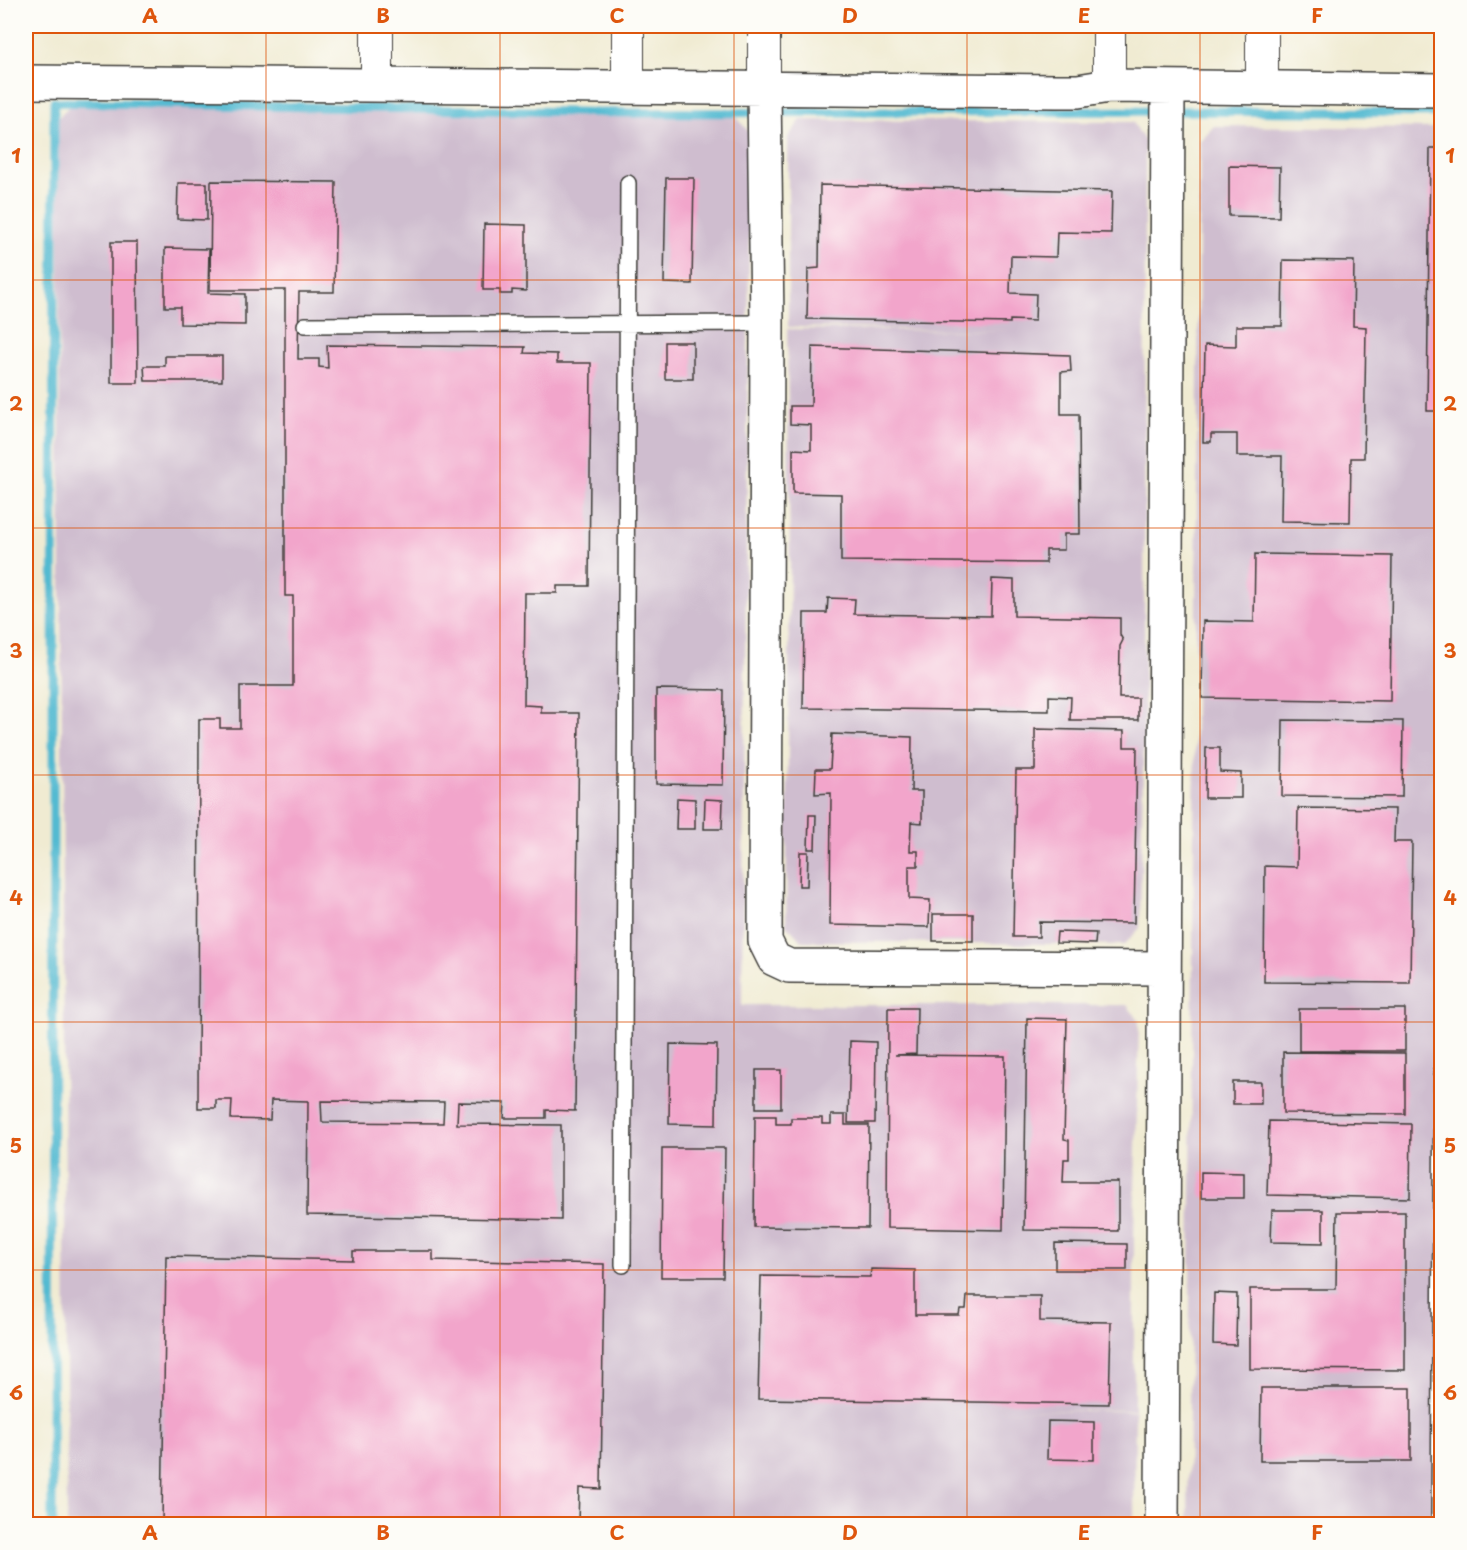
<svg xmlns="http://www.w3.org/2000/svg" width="1467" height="1550" viewBox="0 0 1467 1550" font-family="'Playpen Sans',sans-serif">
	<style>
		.industrial { fill: #cfbdcf }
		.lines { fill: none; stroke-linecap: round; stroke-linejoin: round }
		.stream { stroke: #53bad1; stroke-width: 9 }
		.building { fill: #f2a5cb; fill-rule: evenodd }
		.lane-casing { stroke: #3c3b37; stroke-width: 18 }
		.street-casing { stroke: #3c3b37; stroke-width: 34 }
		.secondary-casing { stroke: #3c3b37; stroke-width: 36 }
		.lane { stroke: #fff; stroke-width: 15 }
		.street { stroke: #fff; stroke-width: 32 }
		.secondary { stroke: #fff; stroke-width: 33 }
		.grid { fill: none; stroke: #de560d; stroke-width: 1.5; stroke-opacity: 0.55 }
		.neatline { fill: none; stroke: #de560d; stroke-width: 2 }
		.grid-label { font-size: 20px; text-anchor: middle; font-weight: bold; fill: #de560d }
	</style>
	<rect width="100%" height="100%" fill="#fdfcf7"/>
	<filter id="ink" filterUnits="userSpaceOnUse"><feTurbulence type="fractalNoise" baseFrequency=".0167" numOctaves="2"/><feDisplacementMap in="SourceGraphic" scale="12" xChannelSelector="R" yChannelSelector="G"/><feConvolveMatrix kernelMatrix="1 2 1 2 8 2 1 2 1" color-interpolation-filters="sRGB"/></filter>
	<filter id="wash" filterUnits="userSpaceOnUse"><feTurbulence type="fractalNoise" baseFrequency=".008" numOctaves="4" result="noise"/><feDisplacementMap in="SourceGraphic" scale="24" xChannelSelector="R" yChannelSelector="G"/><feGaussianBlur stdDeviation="1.35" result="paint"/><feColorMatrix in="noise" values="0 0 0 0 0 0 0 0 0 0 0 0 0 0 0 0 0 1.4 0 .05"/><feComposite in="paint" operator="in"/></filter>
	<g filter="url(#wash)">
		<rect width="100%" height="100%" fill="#f0ebd2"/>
		<!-- industrial -->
		<path class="industrial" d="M69,106L729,109L750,133L742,1005H1127L1139,1021L1134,1237V1410H983L1135,1411L1134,1524H67L58,118Z
			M801,120L1133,122L1145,142L1144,723L1140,928L1124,945L802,941L786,925L790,565L787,329L1010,331L788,327V137Z
			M1214,126L1441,128V1524H1188L1200,141Z"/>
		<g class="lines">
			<!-- stream -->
			<path class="stream" d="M52,1524L54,102L629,113L1195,111L1442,113"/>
		</g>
		<g id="blocks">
			<!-- building -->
			<path class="building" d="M1430,148H1442V411H1427Z
				M1229,166L1280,167L1279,217L1229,216Z
				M666,178H694L692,284L664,283Z
				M211,181L336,182L334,292H299L298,359H319V367L328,368L327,345L525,347L524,353L557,354V363H591L589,586H557V593H525L524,705L541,706V713H579L575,1111L546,1110V1118H504L505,1103L458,1102L457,1124L561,1125V1220L307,1215L308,1101L271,1100L270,1120L231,1119L232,1100H216V1108H198L199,719H220V728H240V686H293V596H285V290H210ZM321,1101L444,1102L443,1123L322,1122Z
				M178,183H207V220L177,219Z
				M820,185L1112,191L1111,233L1057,232L1056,257L1011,256L1010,293L1036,294L1035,321L1010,320V323L807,319L808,269L819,268Z
				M484,224L526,225V291L512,290V294H500V290H483Z
				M111,242H137L138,383H111Z
				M165,248L209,249L208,293L245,294V325L180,324V307H165Z
				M1283,260L1354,261L1353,326L1366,327L1364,458H1351L1350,522L1281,521L1282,456H1237V434H1211V442H1203L1205,345L1236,346V326H1282Z
				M665,342H693V379H665Z
				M812,347L1070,355L1071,371L1061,372V414H1079L1080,534H1064V550H1046V563L841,561V494L793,493V449L811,450V425L790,424V406H811Z
				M165,356H222V381H145L144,366H165Z
				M1255,554L1392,556L1390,701L1202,698L1203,621L1254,622Z
				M992,579L1014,580V616L1120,618V635L1123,640L1120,646L1119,698H1138V720H1070L1071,697L1049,696V711L803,708L804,613H827L828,598L855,599L854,614L991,616Z
				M656,689L724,690L723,785L656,784Z
				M1283,720L1403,721L1402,797L1282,796Z
				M1035,729L1124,731V747H1137L1134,923L1039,922V937H1013L1016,770H1035Z
				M832,734L912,737L911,791H922V823L911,822L910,851H918V866H909V899L930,900L929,927L830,925L831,793L815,794L816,769H830Z
				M1206,748H1220V772L1241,773V798H1205Z
				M677,798L695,799V829H676Z
				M705,799L723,800L722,829H704Z
				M1298,808L1395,809L1394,842H1412L1410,983L1264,982L1265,866L1297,867Z
				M809,815H816L815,849H808Z
				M800,852H808L807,886H799Z
				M933,914H973V941H933Z
				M1057,932L1096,933L1095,944L1056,943Z
				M888,1008H917L916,1054L895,1055L1005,1056L1003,1230L887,1228Z
				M1299,1009H1405V1051H1299Z
				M1027,1018L1067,1019L1064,1139L1069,1140V1159H1064L1063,1182H1118V1231L1024,1230Z
				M850,1041L876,1042L875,1123H848Z
				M670,1044L717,1045L716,1125L669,1124Z
				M1283,1052L1405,1053V1114L1283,1113Z
				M756,1070H781V1108H756Z
				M1233,1082H1261V1104H1233Z
				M831,1115H845V1125H869L868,1228L754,1227L755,1116H776V1124H791V1118H822V1124H831Z
				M1269,1121L1411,1124L1410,1198L1267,1195Z
				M662,1148H725L723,1277H661Z
				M1201,1172L1244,1173V1198H1201Z
				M1272,1210H1323V1243L1271,1242Z
				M1337,1212H1405V1370L1250,1369V1289H1336Z
				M1055,1243L1127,1244V1270H1055Z
				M353,1251H433V1260L604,1264L601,1489L579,1488L578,1524H162L166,1256L353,1260Z
				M871,1269L915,1270V1315H959L960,1309H966L967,1296H1040V1321L1111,1322L1109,1404L758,1399L761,1276L870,1277Z
				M1214,1293L1237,1294L1236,1345L1213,1344Z
				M1261,1388H1411V1461H1260Z
				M1048,1421L1094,1422V1460L1047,1459Z"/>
		</g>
	</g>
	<g filter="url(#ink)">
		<use href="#blocks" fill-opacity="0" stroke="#3c3b37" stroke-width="1.5"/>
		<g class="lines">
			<!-- lane casing -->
			<g class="lane-casing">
				<path id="lane" d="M305,325L767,323
					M623,1265L628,183
					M1439,1524L1442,1066"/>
			</g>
			<!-- street casing -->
			<g class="street-casing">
				<path id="street" d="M377,26V83
					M628,26V87
					M1109,26V86
					M1262,26V87
					M764,90V26"/>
			</g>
			<!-- secondary casing -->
			<g class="secondary-casing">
				<path id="secondary" d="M26,82C376,83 727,90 1078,91L1109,86L1442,90
					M764,90L767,323L765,941L774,959L789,966L1164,968
					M1162,1524L1168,87"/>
			</g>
			<!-- lane -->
			<use href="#lane" class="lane"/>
			<!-- street -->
			<use href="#street" class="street"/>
			<!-- secondary -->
			<use href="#secondary" class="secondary"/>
		</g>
	</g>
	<!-- grid -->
	<path class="grid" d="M266,26V1524M500,26V1524M734,26V1524M967,26V1524M1200,26V1524M26,280H1442M26,528H1442M26,775H1442M26,1022H1442M26,1270H1442"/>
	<!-- margin -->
	<rect width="1467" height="1550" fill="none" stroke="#fdfcf7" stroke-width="66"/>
	<rect x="33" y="33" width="1401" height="1484" class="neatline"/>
	<g class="grid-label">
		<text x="150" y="23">A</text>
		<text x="383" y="23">B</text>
		<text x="617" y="23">C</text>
		<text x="850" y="23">D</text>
		<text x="1084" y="23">E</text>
		<text x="1317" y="23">F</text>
		<text x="16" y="163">1</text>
		<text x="1450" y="163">1</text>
		<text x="16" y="411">2</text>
		<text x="1450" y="411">2</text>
		<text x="16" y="658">3</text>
		<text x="1450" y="658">3</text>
		<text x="16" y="905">4</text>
		<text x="1450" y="905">4</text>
		<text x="16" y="1153">5</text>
		<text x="1450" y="1153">5</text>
		<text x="16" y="1400">6</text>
		<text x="1450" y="1400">6</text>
		<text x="150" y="1540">A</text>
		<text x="383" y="1540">B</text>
		<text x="617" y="1540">C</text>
		<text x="850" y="1540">D</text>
		<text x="1084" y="1540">E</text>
		<text x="1317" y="1540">F</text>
	</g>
</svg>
